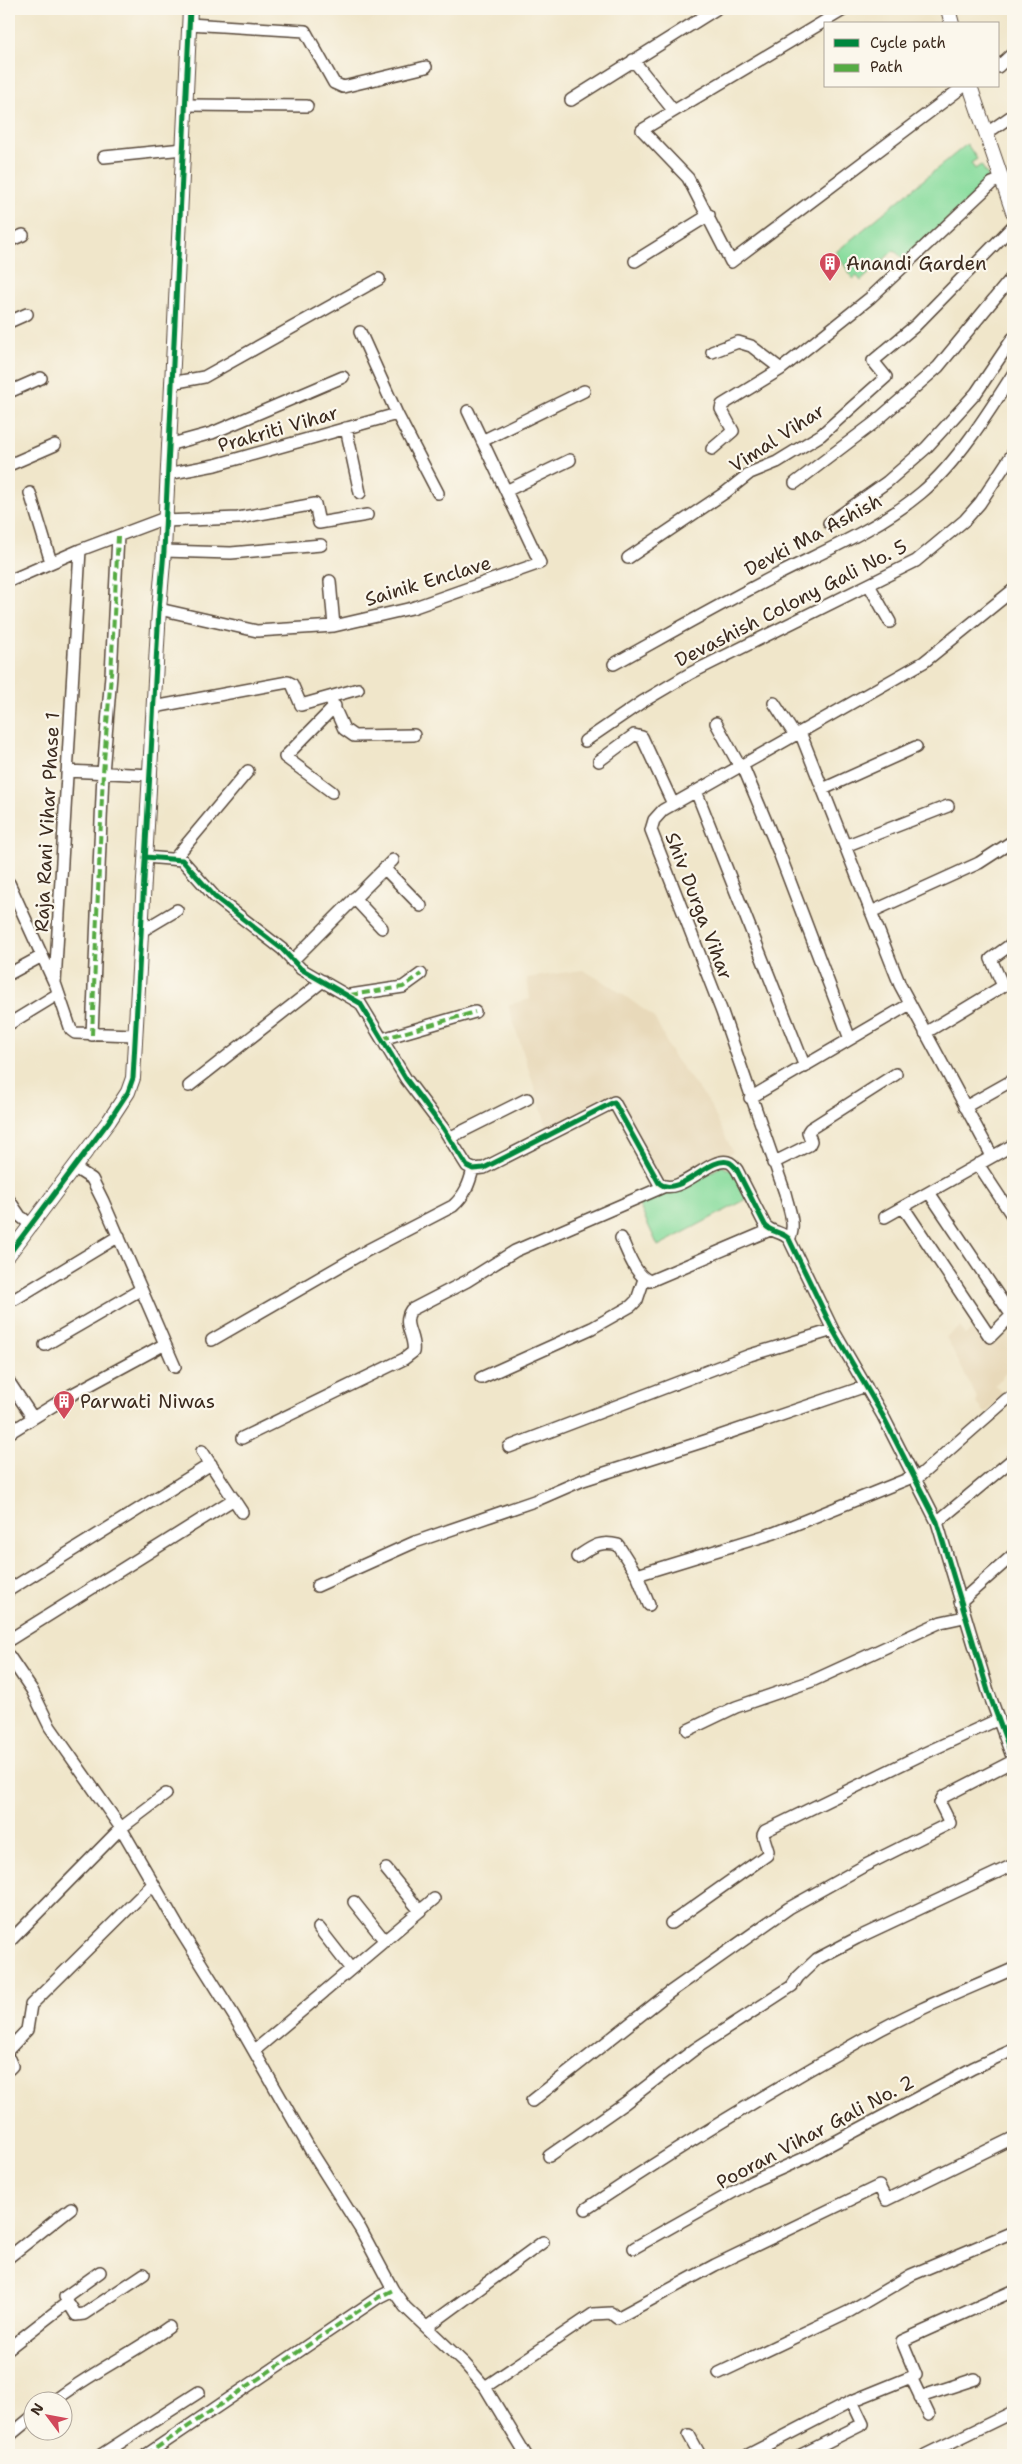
<svg xmlns="http://www.w3.org/2000/svg" width="1022" height="2464" viewBox="0 0 1022 2464" font-family="'Shantell Sans',sans-serif">
	<style>
		.built { fill: #e8d9ba }
		.green { fill: #8add9f; stroke: #62845e }
		.lines { fill: none; stroke-linecap: round; stroke-linejoin: round }
		.minor-casing { stroke: #564638; stroke-width: 14 }
		.tertiary-casing { stroke: #564638; stroke-width: 16 }
		.minor { stroke: #fff; stroke-width: 11 }
		.tertiary { stroke: #fff; stroke-width: 14 }
		.quiet { stroke: #55ab43; stroke-width: 4; stroke-dasharray: 8 4; stroke-linecap: butt }
		.cycleway-casing { stroke: #fbf7ec; stroke-width: 8 }
		.cycleway { stroke: #00873e; stroke-width: 5 }
		.labels { text-anchor: middle; dominant-baseline: central; stroke-width: 4.5; stroke-linejoin: round; paint-order: stroke }
		.poi-label { font-size: 19px; fill: #3b2a1e; stroke: #fbf7ec; text-anchor: start }
		.street-label { font-size: 19px; fill: #3b2a1e; stroke: #fbf7ec }
	</style>
	<rect width="100%" height="100%" fill="#fbf7ec"/>
	<filter id="ink" filterUnits="userSpaceOnUse"><feTurbulence type="fractalNoise" baseFrequency=".02" numOctaves="2"/><feDisplacementMap in="SourceGraphic" scale="10" xChannelSelector="R" yChannelSelector="G"/><feConvolveMatrix kernelMatrix="1 2 1 2 8 2 1 2 1" color-interpolation-filters="sRGB"/></filter>
	<filter id="wash" filterUnits="userSpaceOnUse"><feTurbulence type="fractalNoise" baseFrequency=".0096" numOctaves="4" result="noise"/><feDisplacementMap in="SourceGraphic" scale="20" xChannelSelector="R" yChannelSelector="G"/><feGaussianBlur stdDeviation="1.12" result="paint"/><feColorMatrix in="noise" values="0 0 0 0 0 0 0 0 0 0 0 0 0 0 0 0 0 1.4 0 .05"/><feComposite in="paint" operator="in"/></filter>
	<g filter="url(#wash)">
		<rect width="100%" height="100%" fill="#f0e6ca"/>
		<!-- built -->
		<path class="built" d="M583,970L611,986L654,1017L673,1056L708,1101L733,1152L671,1182L661,1180L614,1096L548,1130L508,1005L530,999L527,978Z
			M1013,1321V1365L995,1385L1006,1396L985,1413L976,1402L978,1400L946,1337L960,1327L965,1335L976,1327L990,1343Z"/>
		<!-- green -->
		<path class="green" d="M967,144L977,159L971,163L975,169L981,165L990,179L904,260L894,250L861,281L857,276L853,279L836,252Z
			M722,1166L734,1172L747,1199L658,1246L638,1203L658,1193L674,1192Z"/>
	</g>
	<g filter="url(#ink)">
		<g class="lines">
			<!-- minor casing -->
			<g class="minor-casing">
				<path id="minor" d="M845,9L642,130L688,178L731,262L964,86
					M189,24L305,31L334,83L343,87L426,67
					M633,60L673,110
					M998,67L1013,53
					M571,100L716,9
					M186,105L307,106
					M987,133L1013,115
					M104,157L183,149
					M9,241L23,235
					M635,261L709,215
					M9,322L27,314
					M360,332L397,414L438,493
					M712,352L738,342L751,346L781,369
					M171,383L204,377L379,279
					M9,392L41,378
					M346,428L360,493
					M482,441L584,391
					M168,445L212,433L343,377
					M712,449L733,431L721,409L722,405L781,369L870,298L992,183L1002,179
					M9,465L55,445
					M167,474L215,465L397,414
					M795,483L874,423L938,367L1013,276
					M506,491L570,460
					M30,493L51,562
					M165,521L238,518L315,504L319,523L367,515
					M829,523L887,482L926,448L976,393L1013,338
					M80,550L55,983L71,1030L75,1033L135,1035
					M164,551L231,553L321,545
					M628,558L726,492L750,473L777,462L821,435L886,377L873,361L915,326L1013,226
					M9,581L80,550L165,518
					M330,581L334,626
					M869,585L890,622
					M159,609L257,631L334,626L412,608L540,563L468,411
					M614,664C668,634 722,603 777,575C826,550 878,529 921,493C956,464 989,412 1013,374
					M331,700L344,729L354,736L414,735
					M774,703L794,734
					M154,707L288,682L292,684L301,705L358,689
					M716,723L739,765
					M800,732L900,985L992,1156
					M585,741L642,702L691,673L916,561L965,520L980,503L1013,453
					M599,761L634,735L642,737L673,804
					M742,764L778,850L850,1039
					M67,771L151,775
					M823,789L916,747
					M696,791L805,1067
					M332,792L285,757L335,706
					M845,846L948,806
					M145,857L182,860L215,897L282,949L301,969L360,1003L406,1079L443,1128L467,1166L473,1169L484,1168L614,1102L659,1183C677,1199 710,1156 728,1162C732,1163 735,1167 737,1170L765,1225C771,1233 782,1231 789,1239L833,1330L883,1416L937,1522L988,1691L1013,1759
					M175,858L248,771
					M384,868L421,906
					M9,883L54,982
					M354,898L382,928
					M871,912L979,863L1013,841
					M140,932L177,910
					M292,961L393,860
					M9,974L42,956
					M350,995L403,987L421,974
					M9,1024L58,994
					M925,1033L1003,986L991,959L1013,943
					M92,1035L103,773L111,675L118,536
					M382,1039L475,1012
					M189,1086L323,981
					M750,1098L910,1004
					M965,1107L1013,1080
					M449,1138L527,1099
					M773,1163L809,1145L811,1141L808,1132L810,1129L896,1074
					M978,1164L1013,1217
					M75,1168L92,1179L103,1201L175,1367
					M930,1194L1012,1316
					M9,1200L20,1216L31,1225
					M904,1208L990,1337L1013,1314
					M885,1217L1013,1145
					M621,1238C628,1252 635,1276 650,1281L770,1230
					M789,1239C797,1226 788,1207 785,1193L722,1012L651,830L654,820L663,810L924,662L1013,590
					M15,1299L119,1236
					M212,1340L368,1250L453,1206C465,1195 469,1185 473,1169
					M45,1345L140,1290
					M481,1378L592,1328L631,1306L637,1300L644,1279
					M9,1382L33,1418
					M71,1395L165,1344
					M9,1433L62,1400
					M242,1438L404,1359L413,1352C416,1336 401,1325 411,1310L467,1281L515,1251L663,1187
					M509,1447L750,1355L833,1330
					M202,1451L242,1512
					M916,1479L1007,1399
					M937,1522L1013,1459
					M577,1557C592,1547 600,1540 618,1545L637,1575L649,1605
					M637,1575L774,1533L915,1476
					M317,1586L415,1542L537,1500L583,1480L708,1440L866,1386
					M9,1590L211,1464
					M960,1602L1013,1555
					M9,1640L234,1499
					M9,1656L32,1690L50,1727L121,1828L180,1930L234,2016L311,2151L361,2230L393,2290L405,2307L465,2364L485,2387L526,2455
					M688,1730L736,1707L812,1681L941,1622L964,1617
					M386,1869L420,1911
					M354,1902L385,1941
					M671,1923L767,1855L768,1851L763,1835L765,1831L925,1753L999,1719
					M319,1928L351,1969
					M9,1942L121,1828L166,1794
					M9,2049L27,2030L31,2005L153,1884
					M254,2051L434,1899
					M9,2059L12,2066L9,2069
					M532,2101L670,1992L789,1908L866,1865L950,1823L940,1803L943,1797L1013,1761
					M549,2156L625,2103L695,2049L792,1986L798,1977L817,1959L857,1938L1013,1865
					M586,2209C677,2148 770,2091 865,2038C912,2011 963,1991 1013,1969
					M634,2248L751,2182L807,2157L973,2068L1013,2050
					M9,2257L71,2208
					M100,2272L65,2297L76,2315L84,2314L144,2274
					M427,2327L543,2242
					M9,2348L68,2302
					M719,2373L850,2311L911,2275L1013,2232
					M911,2377L929,2415
					M485,2387L593,2314L611,2313L617,2318L715,2265L879,2186L886,2200L1013,2138
					M920,2397L975,2379
					M53,2402C90,2373 132,2354 169,2327
					M689,2435L700,2455
					M9,2436L32,2417
					M101,2455L199,2392
					M146,2455L379,2297L393,2290
					M748,2455L852,2401L916,2375L902,2341L1013,2291
					M801,2455L863,2424L852,2401
					M925,2455L1013,2412"/>
			</g>
			<!-- tertiary casing -->
			<g class="tertiary-casing">
				<path id="tertiary" d="M948,9L952,24
					M970,86L1013,212
					M9,1254L109,1121L128,1092L133,1078L159,609L164,551L190,9"/>
			</g>
			<!-- minor -->
			<use href="#minor" class="minor"/>
			<!-- tertiary -->
			<use href="#tertiary" class="tertiary"/>
			<!-- quiet -->
			<path class="quiet" d="M350,995L403,987L421,974
				M92,1035L103,773L111,675L118,536
				M382,1039L475,1012
				M146,2455L379,2297L393,2290"/>
			<!-- cycleway casing -->
			<g class="cycleway-casing">
				<path id="cycleway" d="M145,857L182,860L215,897L282,949L301,969L360,1003L406,1079L443,1128L467,1166L473,1169L484,1168L614,1102L659,1183C677,1199 710,1156 728,1162C732,1163 735,1167 737,1170L765,1225C771,1233 782,1231 789,1239L833,1330L883,1416L937,1522L988,1691L1013,1759
					M9,1254L109,1121L128,1092L133,1078L159,609L164,551L190,9"/>
			</g>
			<!-- cycleway -->
			<use href="#cycleway" class="cycleway"/>
		</g>
	</g>
	<!-- icons -->
	<defs>
		<g id="building-pin" transform="scale(1.125)"><path d="M0 17L-7.5 6A9.5 9.5 0 1 1 7.5 6Z" fill="#d1495b" stroke="#fbf7ec"/><path d="M-4-6H4V6H1V3H-1V6H-4ZM-2.5-4.3h1.7v1.8h-1.7ZM.8-4.3h1.7v1.8H.8ZM-2.5-1h1.7V.8h-1.7ZM.8-1h1.7V.8H.8Z" fill="#fff"/></g>
	</defs>
	<g fill-rule="evenodd">
		<use href="#building-pin" x="830" y="263"/>
		<use href="#building-pin" x="64" y="1401"/>
	</g>
	<g class="labels">
		<!-- poi labels -->
		<g class="poi-label">
			<text x="846" y="263">Anandi Garden</text>
			<text x="80" y="1401">Parwati Niwas</text>
		</g>
		<!-- street labels -->
		<g class="street-label">
			<text transform="translate(278 429) rotate(-16)">Prakriti Vihar</text>
			<text transform="translate(777 438) rotate(-33)">Vimal Vihar</text>
			<text transform="translate(813 535) rotate(-28)">Devki Ma Ashish</text>
			<text transform="translate(428 581) rotate(-17)">Sainik Enclave</text>
			<text transform="translate(791 603) rotate(-27)">Devashish Colony Gali No. 5</text>
			<text transform="translate(47 822) rotate(-87)">Raja Rani Vihar Phase 1</text>
			<text transform="translate(699 906) rotate(69)">Shiv Durga Vihar</text>
			<text transform="translate(815 2132) rotate(-28)">Pooran Vihar Gali No. 2</text>
		</g>
	</g>
	<!-- margin -->
	<rect width="1022" height="2464" fill="none" stroke="#fbf7ec" stroke-width="30"/>
	<!-- legend -->
	<rect x="824" y="22" width="175" height="65" fill="#fbf7ec" stroke="#aea59a"/>
	<rect x="834" y="39" width="25" height="8" fill="#00873e" stroke="#aea59a"/>
	<text x="870" y="48" font-size="15" fill="#3b2a1e">Cycle path</text>
	<rect x="834" y="64" width="25" height="8" fill="#55ab43" stroke="#aea59a"/>
	<text x="870" y="72" font-size="15" fill="#3b2a1e">Path</text>
	<!-- north arrow -->
	<g transform="translate(48 2416) rotate(302)"><circle r="24" fill="#fbf7ec" stroke="#aea59a"/>
	<path d="M0-4L9 19L0 12L-9 19Z" fill="#d1495b"/>
	<text y="-8" font-size="14" font-weight="bold" text-anchor="middle" fill="#3b2a1e">N</text>
	</g>
</svg>
